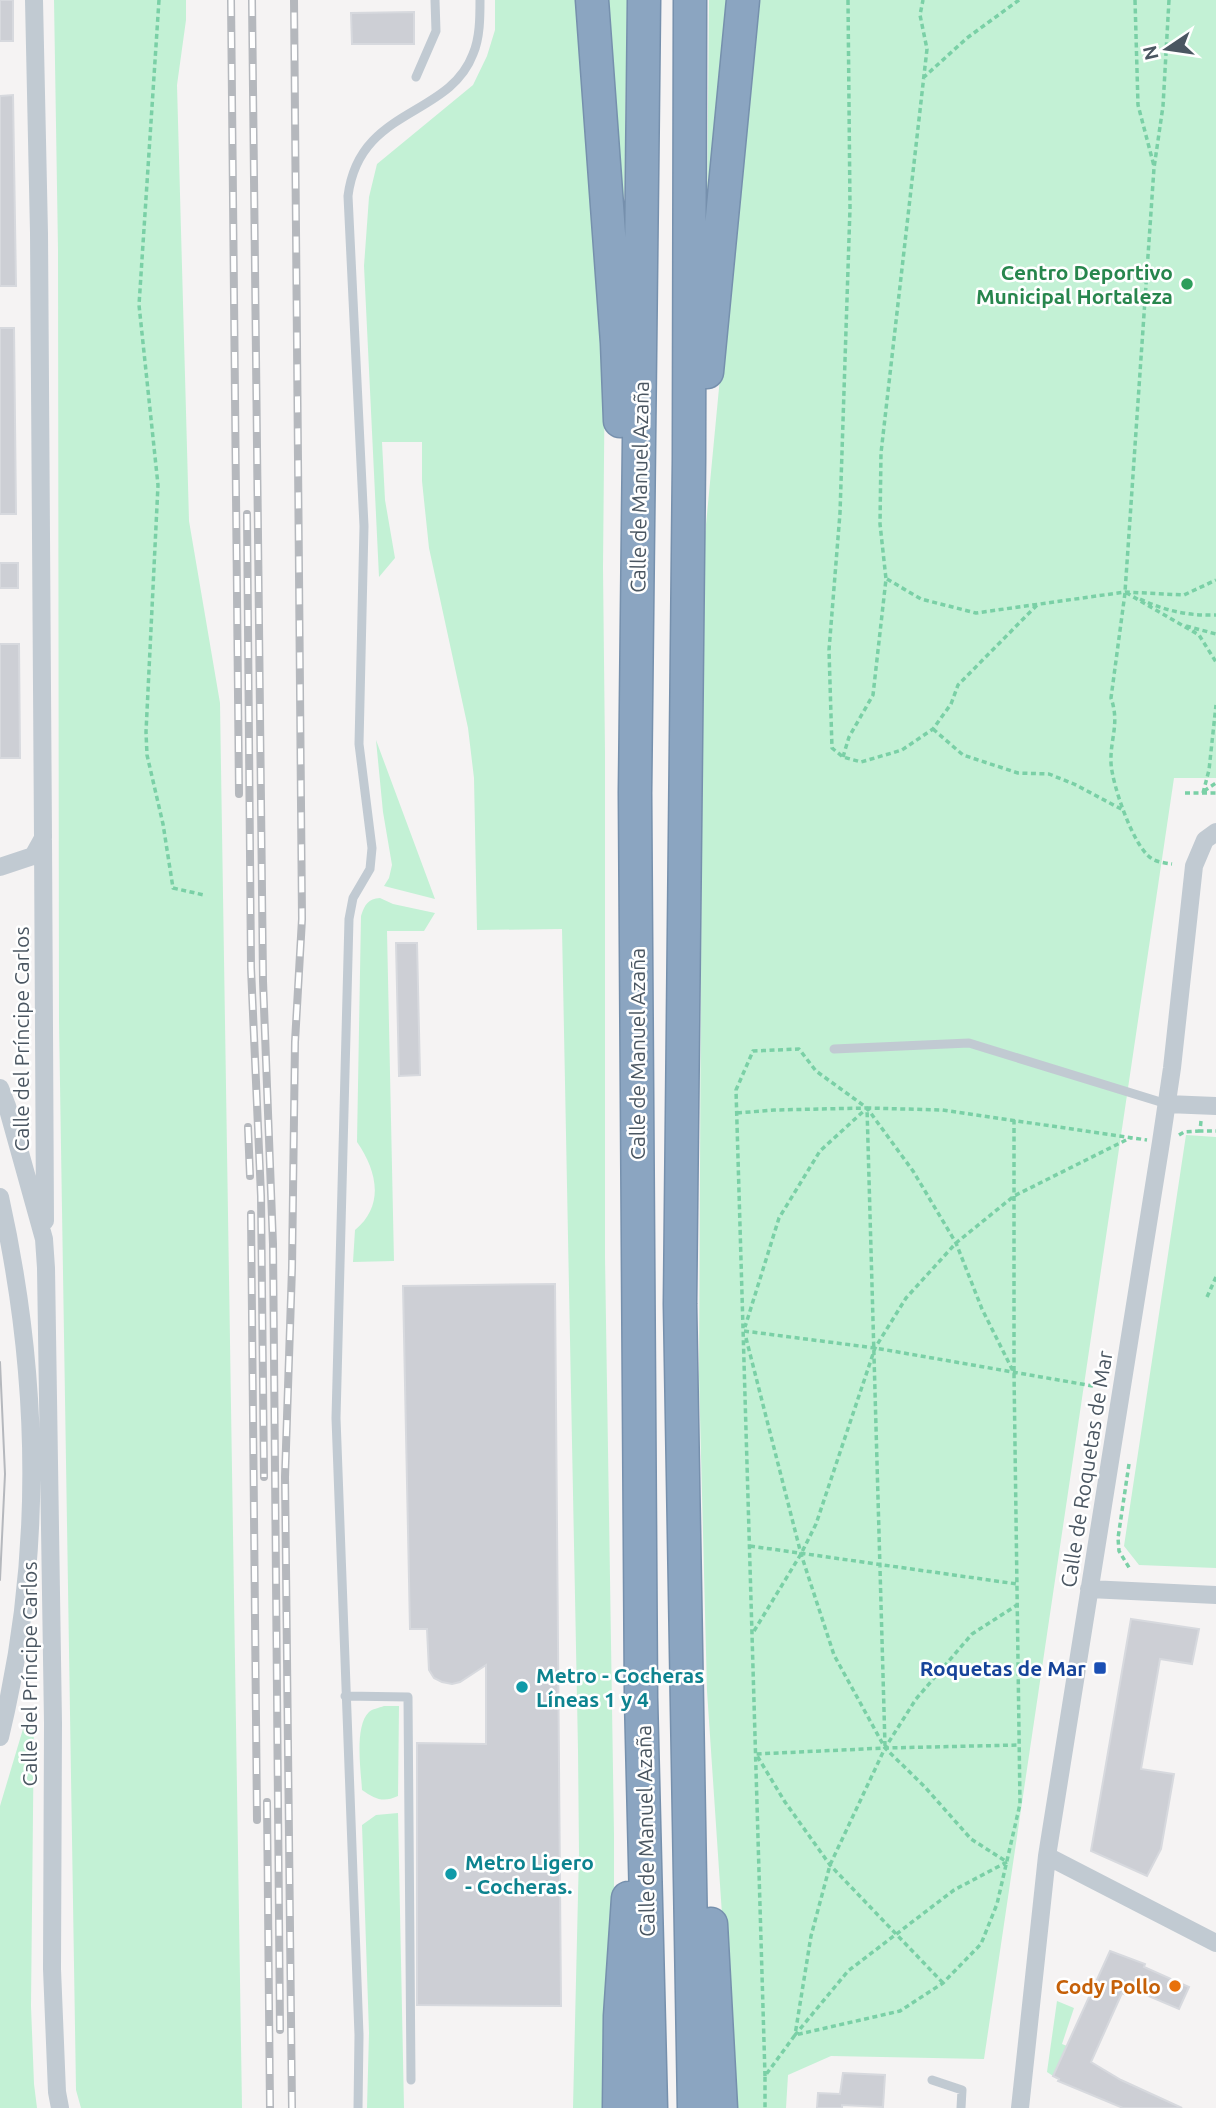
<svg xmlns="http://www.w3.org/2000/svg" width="1216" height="2108" viewBox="0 0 1216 2108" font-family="Ubuntu,sans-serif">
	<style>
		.green { fill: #c3f1d5 }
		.building { fill: #cdcfd5; stroke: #d7d9de; stroke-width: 2 }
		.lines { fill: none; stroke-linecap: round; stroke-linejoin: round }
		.motorway-casing { stroke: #7690ad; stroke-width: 35 }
		.path { stroke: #7ad0a6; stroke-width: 3.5; stroke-dasharray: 5 3.5; stroke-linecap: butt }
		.service { stroke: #c1cad2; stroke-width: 9 }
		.minor { stroke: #c1cad2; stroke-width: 18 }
		.motorway { stroke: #8ba5c1; stroke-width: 32 }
		.tram { stroke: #b5b8bd; stroke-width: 2 }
		.rail-casing { stroke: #b5b8bd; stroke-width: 8 }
		.rail { stroke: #fff; stroke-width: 5; stroke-dasharray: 16; stroke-linecap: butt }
		.leisure-dot { fill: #2e9e5b; stroke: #fff; stroke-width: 2.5 }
		.transit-dot { fill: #1a4fb4; stroke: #fff; stroke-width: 2.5 }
		.culture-dot { fill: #0f9aa8; stroke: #fff; stroke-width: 2.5 }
		.food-dot { fill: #e8710a; stroke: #fff; stroke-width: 2.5 }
		.labels { text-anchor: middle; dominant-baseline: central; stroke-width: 5; stroke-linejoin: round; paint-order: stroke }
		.leisure-label { font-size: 21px; font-weight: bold; fill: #27864d; stroke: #fff; text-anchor: end }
		.street-label { font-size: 21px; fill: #4a5661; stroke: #fff }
		.transit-label { font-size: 21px; font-weight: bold; fill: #164399; stroke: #fff; text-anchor: end }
		.culture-label { font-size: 21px; font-weight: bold; fill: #0d838f; stroke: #fff; text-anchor: start }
		.food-label { font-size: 21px; font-weight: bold; fill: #c56008; stroke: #fff; text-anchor: end }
	</style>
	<rect width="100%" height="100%" fill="#f5f3f3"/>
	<!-- green -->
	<path class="green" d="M54,0H186V20L177,85L189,521L220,703L242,2108H81L76,2090L59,1021L58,250Z
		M495,0H581L605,351L603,568L605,753V1257L614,1835V1964L606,2108H573L579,1853L578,1750L562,929L477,930L474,778L468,728L429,548L422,481V442H382L385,500L395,558L379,577L364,266L369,197L377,164L473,85L487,56L495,30Z
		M601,0H627L624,221L617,234Z
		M709,0H737L707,217Z
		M756,0H1216V778H1174L984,2059L831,2056L788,2075L786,2108H735L707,1691L699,1376L703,556Z
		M376,740L435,899L384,886L389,878L392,865L383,812Z
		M380,898L393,904L435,913L424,931H387L394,1261L353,1262L355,1230C385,1205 377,1171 357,1142L361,916C365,904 368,899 380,898Z
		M1186,1135L1216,1137V1568L1139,1565L1124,1546Z
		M384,1706H399L398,1796C383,1803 375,1799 362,1790C361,1771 354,1726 369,1712C372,1709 379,1708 384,1706Z
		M34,1717L31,2006L34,2084L37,2108H0V1806L23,1729Z
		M398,1813L404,2108H367L369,2033L362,1825L376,1815Z
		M1057,2001L1074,2008L1062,2044L1067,2046L1053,2076L1047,2072Z"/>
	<!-- building -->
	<path class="building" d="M0,0H13V41H0Z
		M414,12V44H352L351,13Z
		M13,95L16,286H0V96Z
		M0,328H14L16,514H0Z
		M0,563H18V588H0Z
		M0,644H19L20,758H0Z
		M396,943H417L420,1075L399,1076Z
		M555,1284L561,2006L417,2005V1743L486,1744V1665L460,1682L452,1684L442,1682L434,1678L429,1670L427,1629H410L403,1286Z
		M1131,1619L1199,1629L1192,1664L1160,1659L1141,1769L1174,1774L1161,1849L1147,1876L1091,1851Z
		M1110,1951L1145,1964L1144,1967L1189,1987L1179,2009L1137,1991L1136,1993L1126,1989L1124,1994L1122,1993L1091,2062L1121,2080L1182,2108H1123L1058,2081L1059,2079L1053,2076Z
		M843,2073L885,2075L883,2107L842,2105V2108H817L818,2093L840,2094Z"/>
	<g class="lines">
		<!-- motorway casing -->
		<g class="motorway-casing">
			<path id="motorway" d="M592,0L617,343L620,421
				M644,0L635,793L641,1698L651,2108
				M690,0L689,459L680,1304L694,2108
				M707,372L743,0
				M711,1924L721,2108
				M619,2108L620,2016L628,1898"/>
		</g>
		<!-- path -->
		<path class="path" d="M159,0L139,305L158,485L146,732L147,755L163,824L173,888L204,895
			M848,0L850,208L840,513L829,650L832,748L843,757L861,762L902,750L933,729L951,704L958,685L1038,604
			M1135,0L1138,105L1154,166
			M1169,0L1163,106L1154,168L1125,592L1199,635L1216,662
			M923,78L967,38L1019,0
			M887,579L921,599L976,613L1125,592L1184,595L1216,580
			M1125,593L1111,698C1120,724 1110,738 1111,763C1112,784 1133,846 1151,858C1156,862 1165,863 1172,864
			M1140,599C1165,611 1189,616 1216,615
			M1186,626L1216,634
			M933,729L963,755L1018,773L1049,774L1074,784L1123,810
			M843,757L849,737L873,695L886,579L880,524L881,453L927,49L920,15L923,0
			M1204,791L1216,783
			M1185,793H1216
			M1203,793L1209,770L1216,705
			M737,1113L774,1110L867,1108L820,1151L779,1218L745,1327
			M1201,1121L1200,1131H1216
			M1179,1135L1184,1132L1200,1131
			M1207,1297L1216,1277
			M744,1331L875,1348L1093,1386
			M746,1338L801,1554L834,1655L885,1748L924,1786L971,1839L1007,1862
			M1014,1371V1120
			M1129,1464L1118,1538L1119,1551L1130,1569
			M750,1546L1017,1584
			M754,1631L801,1554L816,1524L875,1348L906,1298L956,1243L1014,1196L1130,1138
			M885,1746L867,1108L942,1110L1147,1140
			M1007,1862L954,1890L848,1971L795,2035L811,1936L830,1865L885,1748L916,1699L972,1634L1017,1605
			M943,1983L830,1865L785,1802L756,1754L885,1748L1019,1745
			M765,2076L736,1090L753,1051L799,1049L816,1071L867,1108L913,1171L956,1243L982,1309L1014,1373L1020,1804L997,1904L981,1944L943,1983L900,2011L795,2035L765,2076V2108"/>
		<!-- service -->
		<path class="service" d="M416,77L436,31L435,0
			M834,1049L969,1043L1167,1104
			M345,1696L408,1697L411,2080
			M932,2080L962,2090L961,2108
			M358,2108L359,2035L336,1418L349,919L353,898L370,869L372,848L359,744L364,526L348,196C359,107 449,118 473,54C480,38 480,17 480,0"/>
		<!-- minor -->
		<path class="minor" d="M43,840L45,1221
			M0,867L33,856L43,838L39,233L34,0
			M0,1088L7,1106L44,1239L46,1268L53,1723L52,1969L57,2092L60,2108
			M1167,1104L1216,1106
			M0,1197C40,1377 44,1556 0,1737
			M1089,1589L1216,1595
			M1047,1856L1216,1943
			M1020,2108L1047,1856L1161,1142L1172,1068L1194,866L1205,840L1216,832"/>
		<!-- motorway -->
		<use href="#motorway" class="motorway"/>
		<!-- tram -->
		<path class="tram" d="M0,1362L5,1474L0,1580"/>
		<!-- rail casing -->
		<g class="rail-casing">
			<path id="rail" d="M231,0L239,794
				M252,0L263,981L273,1244L280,2030
				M247,514L251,968L261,1196L264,1477
				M248,1127L250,1176
				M251,1214L257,1820
				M267,1802L270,2108
				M292,2108L285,1477L292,1268L295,1042L302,919L294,0"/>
		</g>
		<!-- rail -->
		<use href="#rail" class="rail"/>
	</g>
	<!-- markers -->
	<circle class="leisure-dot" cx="1187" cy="284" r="7"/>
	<rect class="transit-dot" x="1093" y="1661" width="14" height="14" rx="3.5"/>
	<g class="culture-dot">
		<circle cx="522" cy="1687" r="7"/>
		<circle cx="451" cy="1874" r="7"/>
	</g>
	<circle class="food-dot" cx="1175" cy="1986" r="7"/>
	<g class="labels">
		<!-- leisure labels -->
		<g class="leisure-label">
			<text x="1173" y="272">Centro Deportivo<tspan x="1173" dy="24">Municipal Hortaleza</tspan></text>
		</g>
		<!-- street labels -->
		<g class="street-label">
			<text transform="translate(639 487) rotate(-89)">Calle de Manuel Azaña</text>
			<text transform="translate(21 1039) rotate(-90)">Calle del Príncipe Carlos</text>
			<text transform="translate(637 1054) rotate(-90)">Calle de Manuel Azaña</text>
			<text transform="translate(1086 1469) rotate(-81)">Calle de Roquetas de Mar</text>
			<text transform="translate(29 1674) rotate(-90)">Calle del Príncipe Carlos</text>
			<text transform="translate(645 1831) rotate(-91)">Calle de Manuel Azaña</text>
		</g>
		<!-- transit labels -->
		<g class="transit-label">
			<text x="1086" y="1668">Roquetas de Mar</text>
		</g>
		<!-- culture labels -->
		<g class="culture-label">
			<text x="536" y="1675">Metro - Cocheras<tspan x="536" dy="24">Líneas 1 y 4</tspan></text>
			<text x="465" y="1862">Metro Ligero<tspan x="465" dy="24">- Cocheras.</tspan></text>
		</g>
		<!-- food labels -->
		<g class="food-label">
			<text x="1161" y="1986">Cody Pollo</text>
		</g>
	</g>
	<!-- north arrow -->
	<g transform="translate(1167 49) rotate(257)" stroke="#ffffff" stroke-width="5" paint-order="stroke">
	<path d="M0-5L12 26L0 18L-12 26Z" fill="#4a5661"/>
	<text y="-10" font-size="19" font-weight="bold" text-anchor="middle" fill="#4a5661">N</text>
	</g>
</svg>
